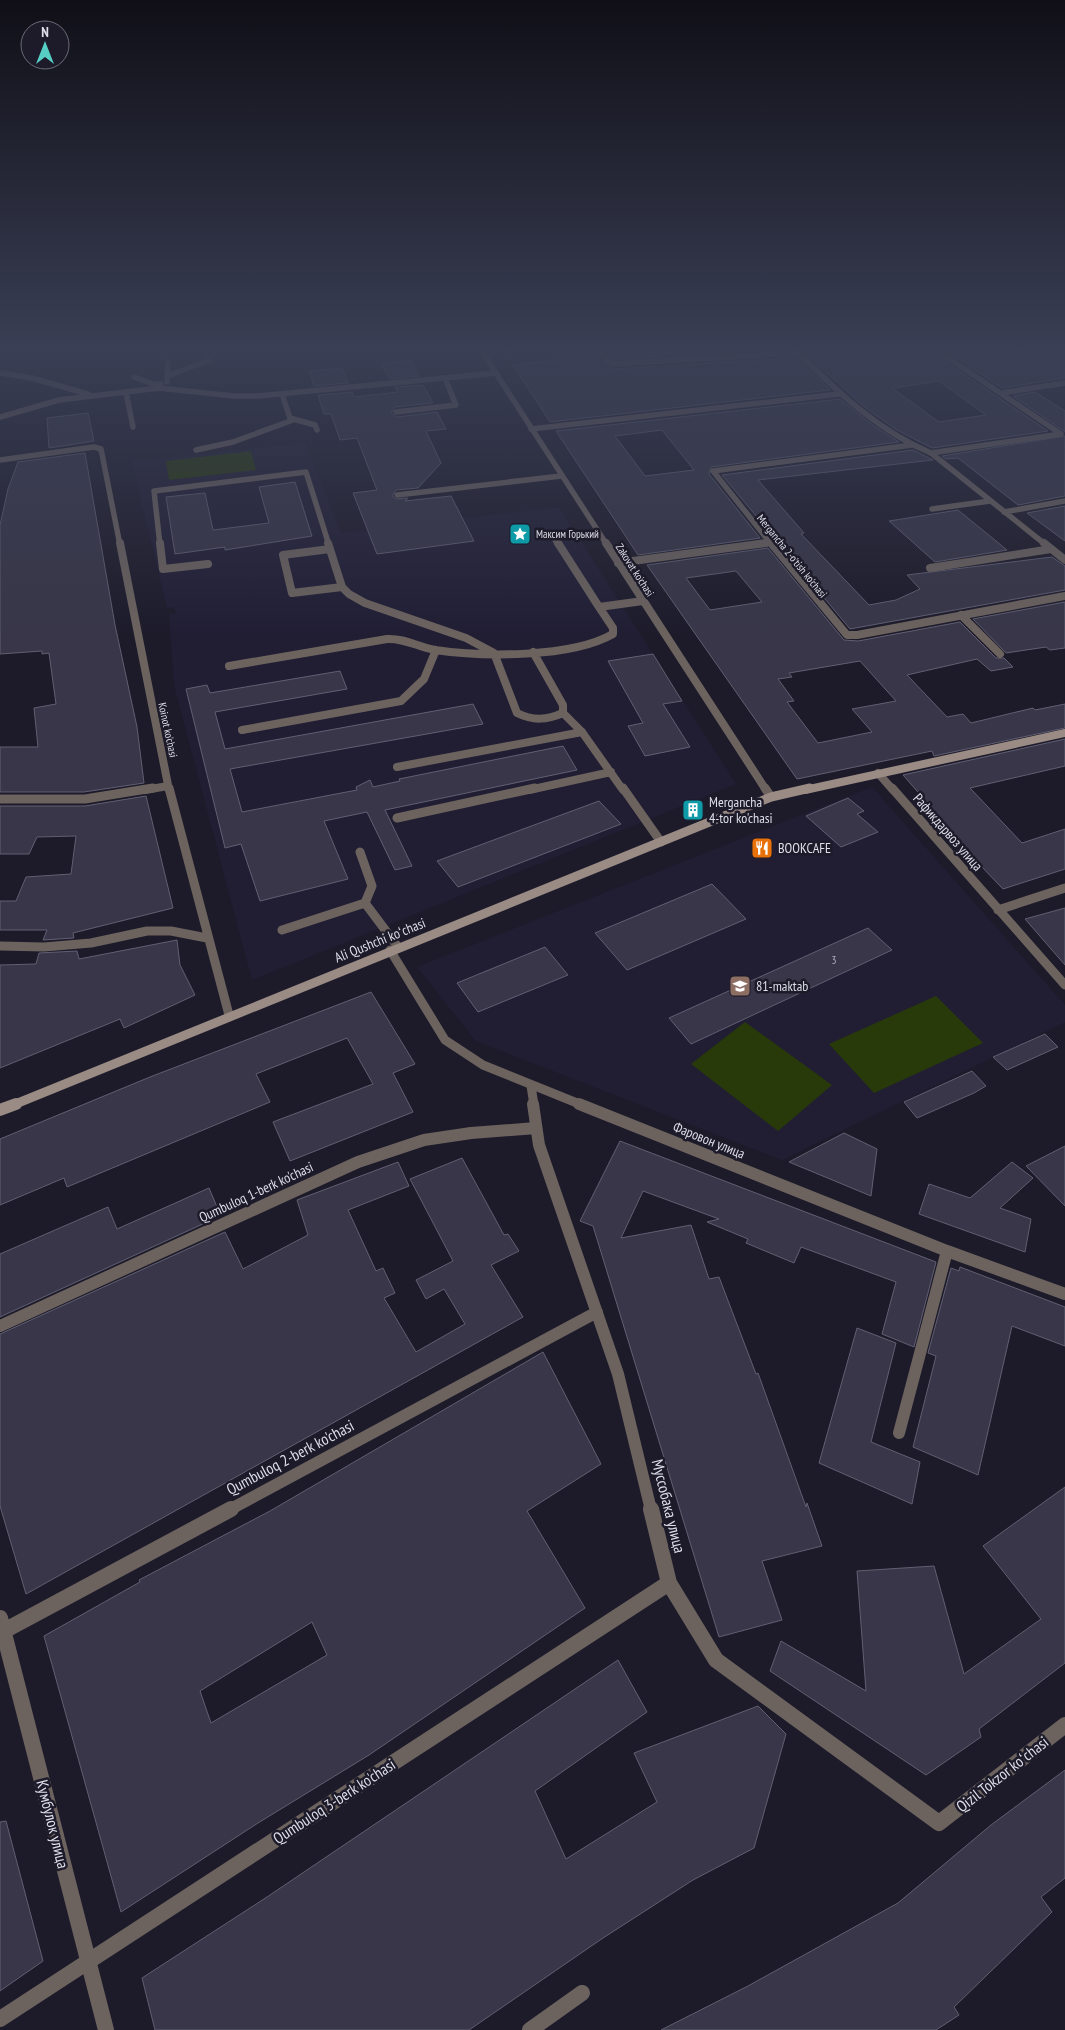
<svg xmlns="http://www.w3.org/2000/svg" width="1065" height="2030" viewBox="0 0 1065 2030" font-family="'PT Sans Narrow',sans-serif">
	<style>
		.built { fill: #211e34 }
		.green { fill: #283a09 }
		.building { fill: #383648; stroke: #615f72; fill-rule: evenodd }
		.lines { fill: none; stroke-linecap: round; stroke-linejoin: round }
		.service-far2 { stroke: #6c635f; stroke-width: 5.5 }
		.service-far1 { stroke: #6c635f; stroke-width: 8 }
		.service { stroke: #6c635f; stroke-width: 9 }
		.minor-far4 { stroke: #6c635f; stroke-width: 5.5 }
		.minor-far3 { stroke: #6c635f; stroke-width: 8 }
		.minor-far2 { stroke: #6c635f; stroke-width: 9 }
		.minor-far1 { stroke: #6c635f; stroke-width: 12 }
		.minor { stroke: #6c635f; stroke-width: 16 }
		.tertiary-far2 { stroke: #6c635f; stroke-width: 5.5 }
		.tertiary-far1 { stroke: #6c635f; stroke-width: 8 }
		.tertiary { stroke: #6c635f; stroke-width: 9 }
		.secondary-far2 { stroke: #9a8b85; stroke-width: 8 }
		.secondary-far1 { stroke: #9a8b85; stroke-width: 9 }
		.secondary { stroke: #9a8b85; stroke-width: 12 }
		.labels { text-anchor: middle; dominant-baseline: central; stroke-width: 5; stroke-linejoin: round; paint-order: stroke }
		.far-poi-label { font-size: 11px; fill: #dedee9; stroke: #1d1b2a; text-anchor: start }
		.far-street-label { font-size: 11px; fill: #dedee9; stroke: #1d1b2a }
		.number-label { font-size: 11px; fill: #b4b4c1 }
		.poi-label { font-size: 14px; fill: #dedee9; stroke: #1d1b2a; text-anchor: start }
		.street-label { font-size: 14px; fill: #dedee9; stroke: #1d1b2a }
		.near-street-label { font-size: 16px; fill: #dedee9; stroke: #1d1b2a }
	</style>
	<rect width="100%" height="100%" fill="#1d1b2a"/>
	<!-- built -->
	<path class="built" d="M305,443L341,533L559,507L736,784L252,980L174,685L169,615L176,613L174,607L167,608L132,461Z
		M872,787L1065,1005V1022L782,1160L476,1041L417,967Z"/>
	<!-- green -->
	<path class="green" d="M251,451L256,470L169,480L166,461Z
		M936,996L983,1043L874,1093L829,1044Z
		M745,1022L832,1085L778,1131L691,1064Z"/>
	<!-- building -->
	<path class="building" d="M571,353H597L605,364L614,369L797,358L830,390L550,422L513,365L574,358Z
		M608,353H715L615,359Z
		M818,353H936L938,357L1048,431L932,448L897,430L863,406L809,356H821ZM939,381L986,415L939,422L892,388Z
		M950,353H972V359L1065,354V378L1002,388Z
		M411,360L419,376L390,379L381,364Z
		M342,368L348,383L314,386L309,371Z
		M423,385L433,403L395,407L391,413L397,417L437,412L446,429L426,431L441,463L418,488L396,490L392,496L396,499L408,498L405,501L451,496L474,541L377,554L353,493L377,490L357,438L340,440L331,414H324L318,395L352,392L354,397L398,392L395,387Z
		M1035,392L1065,411V432L1013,396Z
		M840,399L874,426L899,442L711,467L709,474L760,538L638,555L556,431ZM662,430L694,470L645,476L615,436Z
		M88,413L94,441L49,448L47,418Z
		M1065,436V496L1018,505L958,458L946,459L942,456Z
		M913,450L933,460L758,480L804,533L801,534L869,605L896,600L920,589L907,575L1052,557L1065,566V590L850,629L722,475Z
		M85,453L115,625L137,727L144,783L84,792H0V747H38L34,708L56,704L49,653L42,654V651L0,654V525L8,489L18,462Z
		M295,482L312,536L225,550V547L175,554L166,497L205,493L213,530L269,523L259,487Z
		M1065,506V541L1027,513Z
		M958,510L1007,550L935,562L889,521Z
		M768,548L844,640L858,641L960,622L996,658H1004L1013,667L991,671L977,659L907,675L947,717L963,714L971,723L1033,708L1035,710L1065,704V728L934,756L932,751L797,779L647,565ZM736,571L762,602L710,610L686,578ZM860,661L896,701L852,709L872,732L818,743L787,702L794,701L778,679L792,677L789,673Z
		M1065,602V648L1050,650L1046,647L1006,653L973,619Z
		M653,654L682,701L663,704L690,747L645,756L628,726L643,723L608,661Z
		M340,671L347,689L215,712L225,749L473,704L483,724L230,769L242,812L357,790L356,787L370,780L373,787L400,781L399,779L563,746L577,770L385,810L412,866L395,870L367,812L324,821L348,879L260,901L241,844L225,848L186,689L207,685L210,693Z
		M1065,739V766L970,788L1022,843L1065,829V869L1003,889L957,841L960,840L903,775Z
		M146,796L173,908L73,933L74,938L43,940L47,930H0V901H16L26,877L71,874L76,836L37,837L29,854H0V806H85Z
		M848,798L864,811L857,814L878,832L841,847L806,816Z
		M599,801L621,824L458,887L437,861Z
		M712,884L746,919L627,970L595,933Z
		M1065,908V965L1025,919Z
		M868,928L892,950L691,1044L669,1018Z
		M177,940L180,965L195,995L124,1028L120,1019L0,1068V965L36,964L39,953L77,951L79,959Z
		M545,947L568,975L478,1012L457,983Z
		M371,992L415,1064L393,1073L413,1112L290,1161L273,1122L373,1084L347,1038L256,1074L270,1102L67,1187L64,1178L0,1205V1139L150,1077Z
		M1045,1034L1058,1047L1007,1070L993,1057Z
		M972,1071L986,1086L974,1093L917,1118L904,1102Z
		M844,1133L877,1149L871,1196L789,1162Z
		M620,1141L936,1262L914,1347L882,1334L896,1282L801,1247L794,1263L746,1243L748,1239L707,1222L719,1219L643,1191L621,1238L691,1225L709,1279L719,1277L756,1374L758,1373L806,1507L807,1503L822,1546L762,1561L782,1620L719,1637L593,1226L580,1221Z
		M1065,1146V1206L1026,1166Z
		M462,1158L504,1235L508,1234L519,1251L491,1265L523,1317L26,1594L0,1506V1334L225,1232L243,1269L308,1235L297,1200L398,1162L409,1186L348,1210L376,1271L383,1268L395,1293L384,1298L416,1352L465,1324L444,1289L426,1299L416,1280L453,1261L410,1179Z
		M1012,1162L1033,1178L1000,1208L1031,1219L1025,1252L919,1214L929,1184L970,1198Z
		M209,1188L220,1214L217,1215L218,1217L0,1317V1254L108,1207L117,1229Z
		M960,1267L1065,1307V1346L1012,1326L978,1475L913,1447L936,1356L928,1353L951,1268L959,1271Z
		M857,1328L896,1343L871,1442L920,1462L912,1504L819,1463Z
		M543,1352L601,1464L527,1511L585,1608L369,1755L258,1823L121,1912L44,1636L140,1582L139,1580L270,1511ZM312,1622L327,1655L211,1723L200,1691Z
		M1065,1487V1663L979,1729L981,1737L926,1775L770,1671L781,1641L866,1691L857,1571L934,1566L964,1674L1041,1619L983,1546Z
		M618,1660L647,1712L535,1791L566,1859L657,1802L634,1753L758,1706L786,1734L754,1848L693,1880L603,1938L469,2030H155L142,1978L267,1897Z
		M1065,1770V1878L1041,1897L1052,1912L954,2007L959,2015L936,2030H661L748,1986L898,1903L991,1825Z
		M6,1821L43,1961L0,1991V1822Z"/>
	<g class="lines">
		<!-- service-far2 -->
		<path class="service-far2" d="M0,373L32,378L88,394
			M167,376L210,360
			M134,377L153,384H161
			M167,382L168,362
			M126,392L133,427
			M282,394L290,418L315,425L317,430
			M396,412L456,405L445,378
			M0,417L59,400L159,388L234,396H258L496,373
			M196,450L233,442L293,420
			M397,495L561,476
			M932,509L990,501
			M551,533L558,545
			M160,545L154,491L306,472L329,545"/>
		<!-- service-far1 -->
		<path class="service-far1" d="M160,543L163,569L208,564
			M328,543L342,587L349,594L365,603L466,638L494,653L517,713C533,721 547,720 563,713V705L533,652
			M558,543L599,607
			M330,549L283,555L292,593L342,587
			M930,568L1051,549
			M961,615L1000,654
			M229,666L387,639C405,638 418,647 435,650C483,657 571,658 613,634V628L599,607L643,601
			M563,713L582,732L623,790
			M242,730L401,701L424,679L436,650
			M397,767L582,732
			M529,790L611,772"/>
		<!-- service -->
		<path class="service" d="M623,788L661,842
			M397,818L535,788
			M360,852L372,886L365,903
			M282,930L365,903L398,947"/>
		<!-- minor-far4 -->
		<path class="minor-far4" d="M602,353L608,361L614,364L796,353
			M799,353C837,392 880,432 931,453L1046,545
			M1001,393L1065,383
			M531,429L839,394
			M931,453L1061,434L941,353
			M0,460L94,447L101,449L120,545
			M1004,512L1065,501
			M757,545L768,543
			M772,545L713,471L912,445"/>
		<!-- minor-far3 -->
		<path class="minor-far3" d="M120,543L169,790
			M771,543L847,635H857L1065,596
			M1044,543L1065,560
			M618,563L766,543
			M878,773L893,790
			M145,790L168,786"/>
		<!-- minor-far2 -->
		<path class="minor-far2" d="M169,788L229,1015
			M892,788L1065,985
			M0,799H85L153,788
			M998,910L1065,888
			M0,946L44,947L91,943L147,931H171L207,938
			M390,950L445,1040L483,1065L582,1105
			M531,1086L534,1105"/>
		<!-- minor-far1 -->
		<path class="minor-far1" d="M533,1104L539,1145L618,1374L651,1510
			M579,1104L947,1251L1065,1294
			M0,1326L358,1162L424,1140L471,1133L536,1128
			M899,1433L947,1251
			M229,1510L597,1312"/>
		<!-- minor -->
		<path class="minor" d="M651,1509L669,1583L716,1660L939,1823L1065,1725
			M0,1618L106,2030
			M0,1633L231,1509
			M0,2019L669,1583
			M530,2030L582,1993"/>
		<!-- tertiary-far2 -->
		<path class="tertiary-far2" d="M483,353L607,545"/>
		<!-- tertiary-far1 -->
		<path class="tertiary-far1" d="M606,543L766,790"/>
		<!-- tertiary -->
		<path class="tertiary" d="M765,788L771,797"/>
		<!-- secondary-far2 -->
		<path class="secondary-far2" d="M805,790L1065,733"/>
		<!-- secondary-far1 -->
		<path class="secondary-far1" d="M13,1105L771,797L810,788"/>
		<!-- secondary -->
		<path class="secondary" d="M0,1110L16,1104"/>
	</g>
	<!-- sky -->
	<linearGradient id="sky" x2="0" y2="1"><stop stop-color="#100f17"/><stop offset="0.55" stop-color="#3a3f55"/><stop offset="1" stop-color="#3a3f55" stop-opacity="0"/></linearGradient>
	<rect width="1065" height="637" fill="url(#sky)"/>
	<!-- icons -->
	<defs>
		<g id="sight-square" transform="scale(1.125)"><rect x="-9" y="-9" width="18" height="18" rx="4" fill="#0f9aa8" stroke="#1d1b2a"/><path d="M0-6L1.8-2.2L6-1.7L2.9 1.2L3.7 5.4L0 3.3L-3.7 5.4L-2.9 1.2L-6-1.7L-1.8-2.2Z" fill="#fff"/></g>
		<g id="building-square" transform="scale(1.125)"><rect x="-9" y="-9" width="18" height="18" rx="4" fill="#0f9aa8" stroke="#1d1b2a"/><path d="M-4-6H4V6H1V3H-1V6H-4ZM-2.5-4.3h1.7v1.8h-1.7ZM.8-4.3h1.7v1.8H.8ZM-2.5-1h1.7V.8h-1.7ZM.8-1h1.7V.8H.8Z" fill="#fff"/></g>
		<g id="restaurant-square" transform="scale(1.125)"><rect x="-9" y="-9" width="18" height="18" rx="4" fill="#e8710a" stroke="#1d1b2a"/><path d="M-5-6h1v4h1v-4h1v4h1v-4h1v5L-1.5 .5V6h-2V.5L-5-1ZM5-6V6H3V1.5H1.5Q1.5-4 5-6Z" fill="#fff"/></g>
		<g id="school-square" transform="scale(1.125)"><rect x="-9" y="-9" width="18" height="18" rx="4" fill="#8d6e63" stroke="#1d1b2a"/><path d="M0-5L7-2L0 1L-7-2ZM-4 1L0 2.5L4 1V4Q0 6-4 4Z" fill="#fff"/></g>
	</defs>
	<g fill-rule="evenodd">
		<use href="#sight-square" x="520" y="534"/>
		<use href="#building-square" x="693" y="810"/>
		<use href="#restaurant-square" x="762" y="848"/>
		<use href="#school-square" x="740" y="986"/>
	</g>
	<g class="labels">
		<!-- far-poi labels -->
		<g class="far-poi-label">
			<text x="536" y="534">Максим Горький</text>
		</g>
		<!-- far-street labels -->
		<g class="far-street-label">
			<text transform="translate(792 556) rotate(51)">Mergancha 2-o'tish ko'chasi</text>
			<text transform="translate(635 570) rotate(57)">Zakovat ko'chasi</text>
			<text transform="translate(168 730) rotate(78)">Koinot ko'chasi</text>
		</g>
		<!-- number labels -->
		<g class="number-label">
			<text x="834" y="960">3</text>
		</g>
		<!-- poi labels -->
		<g class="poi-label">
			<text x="709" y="802">Mergancha<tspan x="709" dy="16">4-tor ko'chasi</tspan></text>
			<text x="778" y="848">BOOKCAFE</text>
			<text x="756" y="986">81-maktab</text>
		</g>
		<!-- street labels -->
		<g class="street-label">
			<text transform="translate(948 832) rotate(49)">Рафикдарвоз улица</text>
			<text transform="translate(380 940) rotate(-22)">Ali Qushchi koʻchasi</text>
			<text transform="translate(709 1140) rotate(22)">Фаровон улица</text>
			<text transform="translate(256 1192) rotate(-25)">Qumbuloq 1-berk ko'chasi</text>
		</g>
		<!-- near-street labels -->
		<g class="near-street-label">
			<text transform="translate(290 1457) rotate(-28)">Qumbuloq 2-berk ko'chasi</text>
			<text transform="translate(669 1506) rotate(76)">Муссобака улица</text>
			<text transform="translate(1002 1774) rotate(-38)">Qizil Tokzor koʻchasi</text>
			<text transform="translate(334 1801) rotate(-33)">Qumbuloq 3-berk ko'chasi</text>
			<text transform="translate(53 1824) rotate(76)">Кумбулок улица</text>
		</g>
	</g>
	<!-- north arrow -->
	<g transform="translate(45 45)"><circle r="24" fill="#1d1b2a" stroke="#6a6976"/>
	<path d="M0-4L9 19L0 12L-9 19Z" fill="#56cec3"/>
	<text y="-8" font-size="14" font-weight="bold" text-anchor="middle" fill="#dedee9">N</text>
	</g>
</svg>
